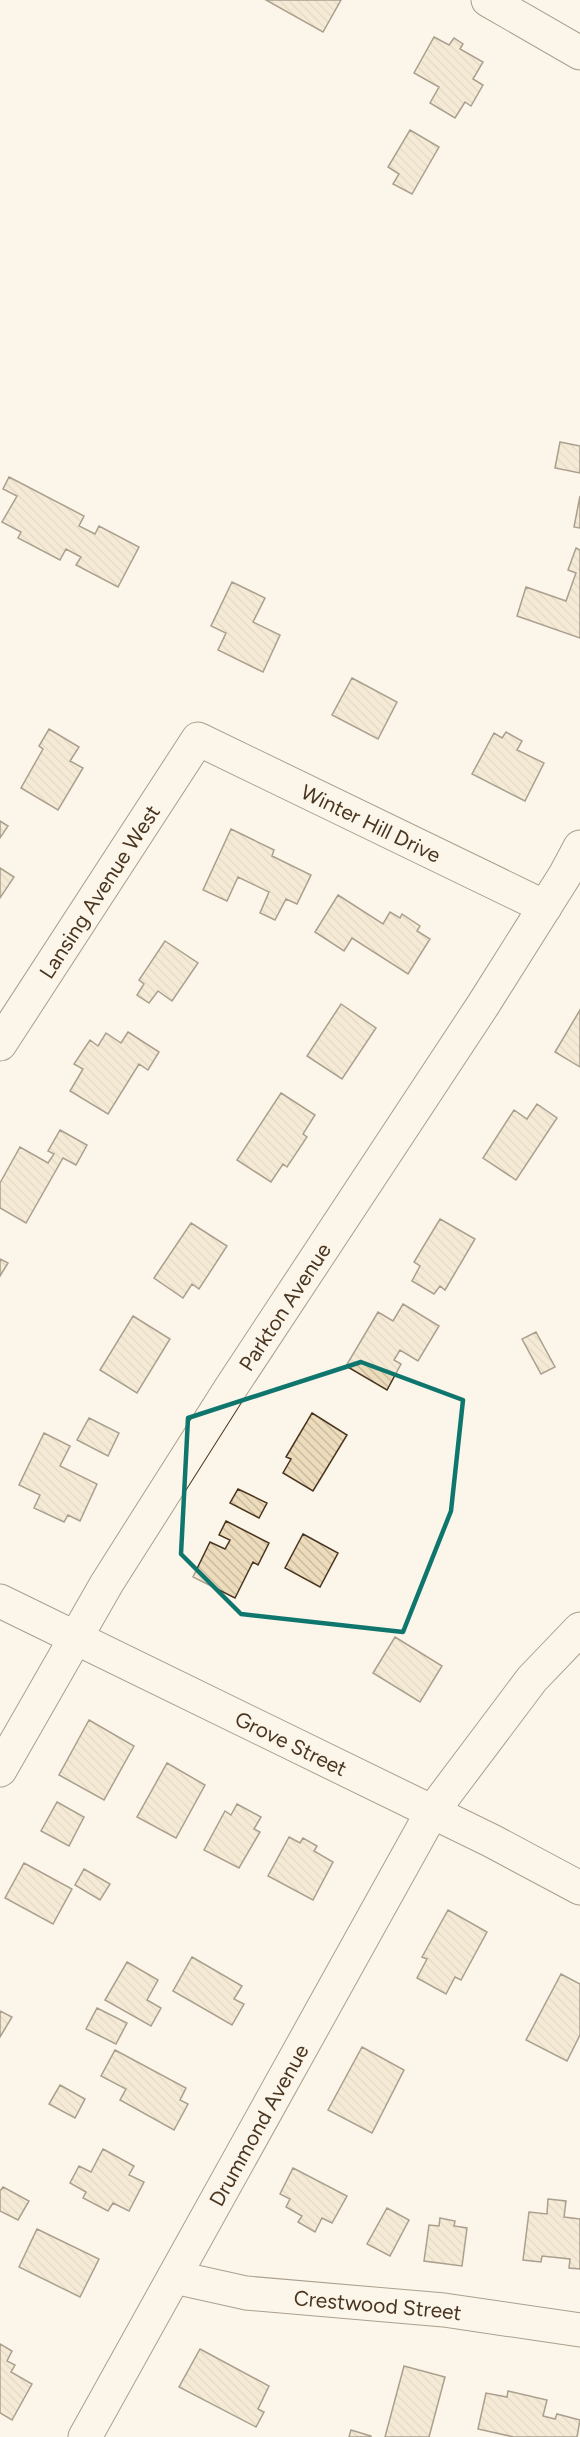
<svg xmlns="http://www.w3.org/2000/svg" width="580" height="2437" viewBox="0 0 580 2437" font-family="Figtree,sans-serif">
	<style>
		.building { fill: url(#building-back-hatch); stroke: #4a3520; stroke-width: 1.5 }
		.lines { fill: none; stroke-linecap: round; stroke-linejoin: round }
		.minor-casing { stroke: #4a3520; stroke-width: 35 }
		.major-casing { stroke: #4a3520; stroke-width: 35 }
		.minor { stroke: #fbf6e9; stroke-width: 33 }
		.major { stroke: #fbf6e9; stroke-width: 33 }
		.marked { fill: none; stroke: #0f766e; stroke-width: 4.5; stroke-linejoin: round }
		.labels { text-anchor: middle; dominant-baseline: central; stroke-width: 4.5; stroke-linejoin: round; paint-order: stroke }
		.street-label { font-size: 21px; fill: #4a3520; stroke: #fbf6e9 }
	</style>
	<defs>
		<pattern id="building-back-hatch" width="6" height="6" patternUnits="userSpaceOnUse" patternTransform="scale(1.5)"><rect width="6" height="6" fill="#ecdcbc"/><path d="M-1 5l2 2M0 0l6 6M5-1l2 2" fill="none" stroke="#ccbda1"/></pattern>
	</defs>
	<rect width="100%" height="100%" fill="#fbf6e9"/>
	<!-- building -->
	<path class="building" d="M266,0H341L323,32Z
		M434,37L449,45L454,38L463,44L460,49L483,62L473,79L483,85L471,106L465,102L455,118L430,103L439,87L414,73Z
		M410,130L439,147L412,194L393,184L399,174L388,167Z
		M560,442L580,446V473L555,468Z
		M9,477L84,516L79,526L95,534L99,526L139,547L118,587L76,565L81,557L66,549L60,560L18,538L21,532L2,522L17,496L3,489Z
		M580,496V528L574,527Z
		M576,548L580,550V638L517,616L526,587L566,601L576,573L568,570Z
		M232,582L265,598L253,622L280,635L263,672L218,650L226,633L211,626Z
		M352,678L397,702L378,739L332,715Z
		M49,729L79,747L70,761L83,768L58,810L21,788L43,749L39,746Z
		M506,732L522,741L517,750L544,763L525,801L472,774L494,733L502,738Z
		M0,821L8,826L0,838Z
		M231,829L274,850L272,856L311,875L297,904L286,899L275,920L260,913L269,892L238,877L227,901L203,890Z
		M0,868L14,877L0,898Z
		M338,895L383,924L390,912L400,918L402,914L420,926L417,931L430,939L408,974L352,938L344,951L315,932Z
		M165,941L198,963L172,1001L158,991L149,1003L137,995L144,984L139,980Z
		M341,1004L376,1028L342,1079L307,1056Z
		M580,1010V1067L555,1052Z
		M128,1032L159,1052L148,1070L139,1064L108,1114L70,1091L83,1069L74,1064L90,1040L98,1046L106,1033L121,1043Z
		M281,1093L315,1115L303,1134L307,1137L287,1167L283,1164L271,1182L237,1160Z
		M537,1104L557,1118L516,1180L483,1158L514,1110L527,1119Z
		M60,1130L87,1145L76,1165L63,1158L26,1223L0,1208V1183L20,1147L48,1163L54,1154L48,1151Z
		M440,1219L475,1239L445,1290L440,1286L434,1294L412,1281L420,1266L414,1262Z
		M191,1223L227,1246L199,1289L192,1284L183,1298L154,1278Z
		M0,1259L8,1263L0,1276Z
		M403,1304L439,1326L418,1361L400,1350L394,1360L401,1364L387,1390L346,1366L378,1312L393,1321Z
		M133,1316L170,1339L137,1393L100,1370Z
		M536,1332L555,1367L541,1374L522,1339Z
		M312,1413L347,1435L313,1491L283,1473L291,1459L286,1457Z
		M89,1418L119,1433L108,1456L77,1440Z
		M44,1433L70,1446L60,1466L97,1484L80,1521L68,1515L64,1522L34,1508L40,1495L19,1485Z
		M238,1489L267,1503L259,1518L230,1503Z
		M226,1521L269,1543L258,1565L253,1562L235,1598L193,1577L210,1542L225,1549L230,1540L219,1535Z
		M303,1534L338,1553L320,1587L285,1568Z
		M395,1637L442,1666L420,1702L373,1673Z
		M89,1720L134,1746L104,1800L59,1775Z
		M167,1763L205,1785L176,1838L137,1817Z
		M57,1802L84,1817L69,1846L41,1831Z
		M237,1804L261,1817L254,1829L260,1832L239,1868L204,1850L225,1811L231,1815Z
		M289,1837L300,1843L303,1838L317,1846L314,1851L333,1862L313,1900L268,1876Z
		M24,1863L72,1889L53,1924L5,1898Z
		M84,1869L110,1884L100,1900L75,1885Z
		M448,1910L487,1932L461,1980L455,1977L446,1994L417,1978L427,1959L422,1957Z
		M192,1957L242,1986L234,1999L244,2004L232,2025L173,1991Z
		M127,1962L158,1980L147,2000L161,2008L151,2026L105,2000Z
		M561,1974L580,1984V2035L567,2061L526,2040Z
		M97,2008L127,2023L116,2044L86,2029Z
		M0,2011L12,2017L0,2037Z
		M362,2047L404,2070L372,2133L328,2110Z
		M115,2050L186,2088L180,2100L188,2104L174,2130L120,2100L126,2089L101,2076Z
		M60,2085L85,2099L75,2118L49,2104Z
		M103,2149L134,2166L129,2175L144,2182L129,2211L113,2203L108,2211L83,2198L86,2192L70,2183L79,2166L91,2172Z
		M293,2168L347,2196L332,2223L322,2218L315,2232L298,2222L302,2216L286,2207L290,2199L280,2194Z
		M3,2187L29,2201L18,2220L0,2211V2191Z
		M548,2199L566,2201L564,2217L580,2219V2269L569,2268L570,2259L542,2256L541,2262L523,2260L529,2212L547,2214Z
		M387,2208L409,2220L390,2256L367,2244Z
		M440,2218L455,2221L454,2226L467,2228L462,2266L424,2261L429,2225L439,2226Z
		M37,2229L99,2259L80,2297L19,2267Z
		M0,2344L12,2351L7,2361L15,2365L11,2372L32,2384L12,2420L0,2413Z
		M200,2349L269,2386L258,2409L264,2412L256,2427L179,2387Z
		M404,2366L445,2377L429,2437H385Z
		M508,2391L547,2400L543,2416L555,2419L557,2414L580,2420L577,2437H514L478,2429L486,2393L507,2397Z
		M351,2430L371,2436V2437H349Z"/>
	<g class="lines">
		<!-- minor casing -->
		<g class="minor-casing">
			<g id="minor">
				<path d="M488,0L580,53"/>
				<path id="s1" d="M0,1044L198,739L545,907"/>
				<path id="s2" d="M0,1770L107,1583L230,1389L483,1005L565,875L580,847"/>
				<path id="s3" d="M174,2277L246,2293L444,2310L580,2330"/>
				<path id="s4" d="M85,2437L432,1812L532,1679L580,1629"/>
			</g>
		</g>
		<!-- major casing -->
		<g class="major-casing">
			<g id="major">
				<path id="s5" d="M0,1601L492,1841L580,1888"/>
			</g>
		</g>
		<!-- minor -->
		<use href="#minor" class="minor"/>
		<!-- major -->
		<use href="#major" class="major"/>
	</g>
	<!-- marked area -->
	<path d="M0 0H580V2437H0ZM361,1362L463,1400L451,1511L403,1632L241,1614L181,1554L188,1418Z" fill="#fbf6e9" fill-opacity=".55" fill-rule="evenodd"/>
	<path class="marked" d="M361,1362L463,1400L451,1511L403,1632L241,1614L181,1554L188,1418Z"/>
	<g class="labels">
		<!-- street labels -->
		<g class="street-label">
			<text stroke="none"><textPath href="#s1" startOffset="556">Winter Hill Drive</textPath></text>
			<text stroke="none"><textPath href="#s1" startOffset="182">Lansing Avenue West</textPath></text>
			<text stroke="none"><textPath href="#s2" startOffset="544">Parkton Avenue</textPath></text>
			<text stroke="none"><textPath href="#s5" startOffset="324">Grove Street</textPath></text>
			<text stroke="none"><textPath href="#s4" startOffset="357">Drummond Avenue</textPath></text>
			<text stroke="none"><textPath href="#s3" startOffset="206">Crestwood Street</textPath></text>
		</g>
	</g>
</svg>
